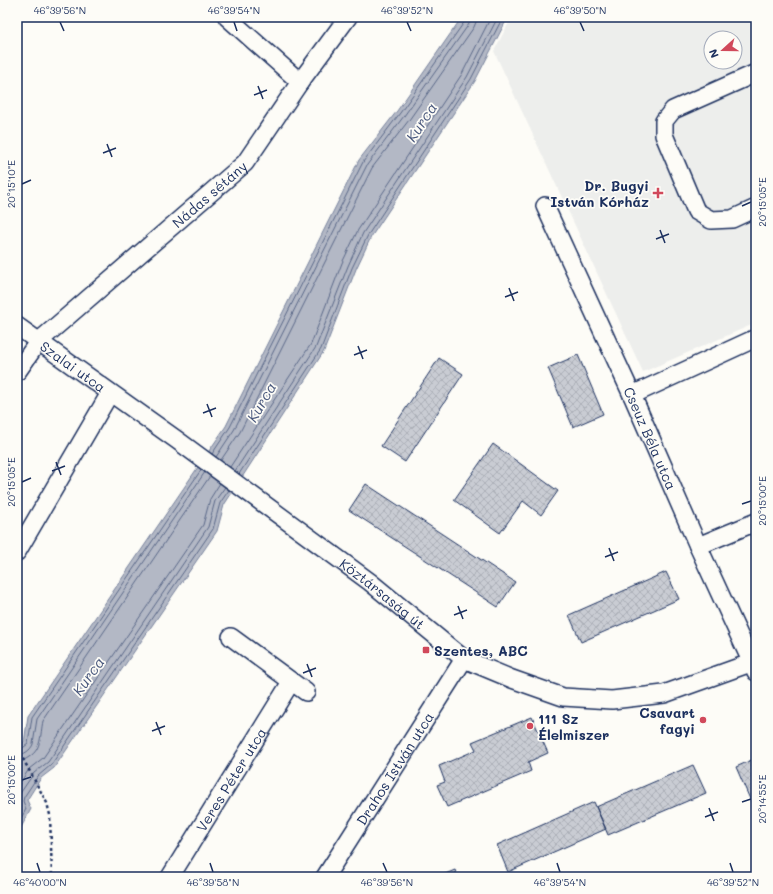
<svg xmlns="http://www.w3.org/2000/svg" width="773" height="894" viewBox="0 0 773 894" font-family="Mali,sans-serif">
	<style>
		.built { fill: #edeeec; fill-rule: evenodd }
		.water { fill: #b3b8c5; stroke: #76819c }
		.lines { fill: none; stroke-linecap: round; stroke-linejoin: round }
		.shore { stroke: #586687; stroke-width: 1 }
		.building { fill: url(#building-cross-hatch); stroke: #1b2f5e }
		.minor-casing { stroke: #1b2f5e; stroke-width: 20 }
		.path { stroke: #1b2f5e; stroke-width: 2.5; stroke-dasharray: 3 3; stroke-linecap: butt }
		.minor { stroke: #fdfcf7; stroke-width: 17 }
		.ticks { fill: none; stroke: #1b2f5e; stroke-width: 1.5 }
		.poi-dot { fill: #d1495b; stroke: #fdfcf7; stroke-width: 1.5 }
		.labels { text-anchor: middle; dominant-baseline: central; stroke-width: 3.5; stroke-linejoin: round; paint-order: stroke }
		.poi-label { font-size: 14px; font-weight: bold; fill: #1b2f5e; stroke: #fdfcf7; text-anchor: end }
		.street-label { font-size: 14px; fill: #1b2f5e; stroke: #fdfcf7 }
		.water-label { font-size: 15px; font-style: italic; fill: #49587d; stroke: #fdfcf7 }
		.neatline { fill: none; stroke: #1b2f5e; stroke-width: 1.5 }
		.ticks-label { font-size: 10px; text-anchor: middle; fill: #1b2f5e }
	</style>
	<defs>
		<pattern id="building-cross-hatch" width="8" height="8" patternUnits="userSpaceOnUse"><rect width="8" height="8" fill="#c9ccd3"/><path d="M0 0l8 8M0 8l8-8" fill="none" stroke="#acb0b8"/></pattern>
	</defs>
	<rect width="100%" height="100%" fill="#fdfcf7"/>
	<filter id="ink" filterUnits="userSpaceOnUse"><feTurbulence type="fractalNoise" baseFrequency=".025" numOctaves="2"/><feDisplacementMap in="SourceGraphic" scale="8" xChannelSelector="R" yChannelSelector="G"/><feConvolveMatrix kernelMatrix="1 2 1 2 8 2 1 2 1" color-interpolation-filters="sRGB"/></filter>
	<g filter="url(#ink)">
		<!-- built -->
		<path class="built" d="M512,17H756V323L643,372L494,51ZM711,38H735V62H711Z"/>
		<!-- water -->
		<path class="water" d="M462,17H508L475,81L371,237L356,269L324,351L224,505L217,531L54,768L41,778L27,800L31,809L17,835V747L24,742L28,716L226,426L359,160L397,111Z"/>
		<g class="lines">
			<!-- shore -->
			<path class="shore" d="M212,454L230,427L363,162L400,113L465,21V17
				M216,457L234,430L367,165L404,116L469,24L470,17
				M221,460L240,432L372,168L409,120L474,27L476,22V17
				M230,467L311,344L342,263L358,230L462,74L491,17
				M235,471L316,347L348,266L363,233L467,77L498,17
				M239,474L321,349L352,268L368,235L471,79L503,17
				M17,750H20L28,744L32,717L201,470
				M17,755C24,755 31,750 33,744L37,719L205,472
				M17,761C22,761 25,760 29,757C42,749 40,735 43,721L210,476
				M17,788L29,769L43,758L203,525L210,499L220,483
				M17,816L21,809L18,801L19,795L34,773L48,762L208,527L215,501L225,487
				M17,826L26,809L23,801L24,797L38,776L51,765L213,529L220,503L229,490"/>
		</g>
		<!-- building -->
		<path class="building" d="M578,355L603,414L573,427L548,368Z
			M439,358L463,374L405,462L381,446Z
			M493,444L558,491L541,515L523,501L500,533L454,500Z
			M366,484L515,582L498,607L349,510Z
			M666,572L679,599L581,642L569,615Z
			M532,717L548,753L528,762L531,771L447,807L437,785L445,782L439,766L476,750L472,742Z
			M756,758V813L736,767Z
			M693,765L706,793L608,835L596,807Z
			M594,802L606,829L508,872L497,845Z
			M455,870L458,877H438Z"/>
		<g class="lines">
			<!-- minor casing -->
			<g class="minor-casing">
				<g id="minor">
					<path d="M227,17L300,82"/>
					<path d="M756,73L673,110L664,121V135L696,211L711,220L732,219L756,208"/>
					<path id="s1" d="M545,206L632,395L698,546L756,672"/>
					<path id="s2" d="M17,326L177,440L370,582L464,659L512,679L563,697L612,700L664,694L756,661"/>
					<path id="s3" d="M17,372L38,342L245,163L300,82L348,17"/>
					<path d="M632,395L756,338"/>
					<path d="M698,546L756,522"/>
					<path d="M17,552L110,393"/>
					<path d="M231,637L306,692"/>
					<path id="s4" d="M170,877L291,682"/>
					<path id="s5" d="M325,877L464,659"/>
				</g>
			</g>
			<!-- path -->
			<path class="path" d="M17,748L47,803L50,815L52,877"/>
			<!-- minor -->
			<use href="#minor" class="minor"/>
		</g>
	</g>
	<!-- ticks -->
	<path class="ticks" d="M60,22L64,31M234,22L237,31M407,22L411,31M580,22L584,31M258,86L263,99M254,95L267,90M107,144L112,157M103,153L116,148M22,184L31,180M742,206L751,202M660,230L665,243M656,239L669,234M509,288L514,301M505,297L518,292M358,346L363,359M354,355L367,350M207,404L212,417M203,413L216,408M56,462L61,475M52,471L65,466M22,482L31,478M742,504L751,501M609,548L614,561M605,557L618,552M458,606L463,619M454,615L467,610M307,664L312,677M303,673L316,668M156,722L161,735M152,731L165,726M22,780L31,777M742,802L751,799M709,808L714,821M705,817L718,812M37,863L40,872M210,863L213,872M383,863L387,872M557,863L560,872M730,863L733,872"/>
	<!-- markers -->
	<g class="poi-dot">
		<path d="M656 187h4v4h4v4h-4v4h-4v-4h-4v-4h4z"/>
		<rect x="422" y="646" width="8" height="8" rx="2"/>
		<circle cx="703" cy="720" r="4"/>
		<circle cx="530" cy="726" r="4"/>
	</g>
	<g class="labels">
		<!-- poi labels -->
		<g class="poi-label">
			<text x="649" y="185">Dr. Bugyi<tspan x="649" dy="16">István Kórház</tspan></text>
			<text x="434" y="650" text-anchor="start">Szentes, ABC</text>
			<text x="695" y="712">Csavart<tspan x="695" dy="16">fagyi</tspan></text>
			<text x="538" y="718" text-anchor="start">111 Sz<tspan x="538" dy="16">Élelmiszer</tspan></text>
		</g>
		<!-- street labels -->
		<g class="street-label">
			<text stroke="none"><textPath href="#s3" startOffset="263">Nádas sétány</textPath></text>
			<text stroke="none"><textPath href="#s2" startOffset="69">Szalai utca</textPath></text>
			<text stroke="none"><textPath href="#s1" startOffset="255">Cseuz Béla utca</textPath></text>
			<text stroke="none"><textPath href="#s2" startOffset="453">Köztársaság út</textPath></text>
			<text stroke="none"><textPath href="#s5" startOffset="129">Drahos István utca</textPath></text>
			<text stroke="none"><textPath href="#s4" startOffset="115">Veres Péter utca</textPath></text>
		</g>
		<!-- water labels -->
		<g class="water-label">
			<text transform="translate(421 122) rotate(-57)">Kurca</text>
			<text transform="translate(261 402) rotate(-60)">Kurca</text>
			<text transform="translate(88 676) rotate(-55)">Kurca</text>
		</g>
	</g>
	<!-- margin -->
	<rect width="773" height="894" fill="none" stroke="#fdfcf7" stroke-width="44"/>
	<!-- north arrow -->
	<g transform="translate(723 50) rotate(249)"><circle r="19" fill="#fdfcf7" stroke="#a3aaba"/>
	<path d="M0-3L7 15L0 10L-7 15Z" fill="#d1495b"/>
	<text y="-6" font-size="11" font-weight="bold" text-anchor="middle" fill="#1b2f5e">N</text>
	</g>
	<rect x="22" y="22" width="729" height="850" class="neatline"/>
	<g class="ticks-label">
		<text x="60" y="14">46°39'56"N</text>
		<text x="234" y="14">46°39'54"N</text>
		<text x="407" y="14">46°39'52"N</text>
		<text x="580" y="14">46°39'50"N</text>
		<text transform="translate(11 184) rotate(-90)" y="4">20°15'10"E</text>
		<text transform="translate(762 202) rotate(-90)" y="4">20°15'05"E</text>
		<text transform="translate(11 482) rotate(-90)" y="4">20°15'05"E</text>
		<text transform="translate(762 501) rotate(-90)" y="4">20°15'00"E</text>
		<text transform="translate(11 780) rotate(-90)" y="4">20°15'00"E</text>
		<text transform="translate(762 799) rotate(-90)" y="4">20°14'55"E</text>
		<text x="40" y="886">46°40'00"N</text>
		<text x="213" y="886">46°39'58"N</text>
		<text x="387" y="886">46°39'56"N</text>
		<text x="560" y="886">46°39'54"N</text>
		<text x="733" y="886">46°39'52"N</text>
	</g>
</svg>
